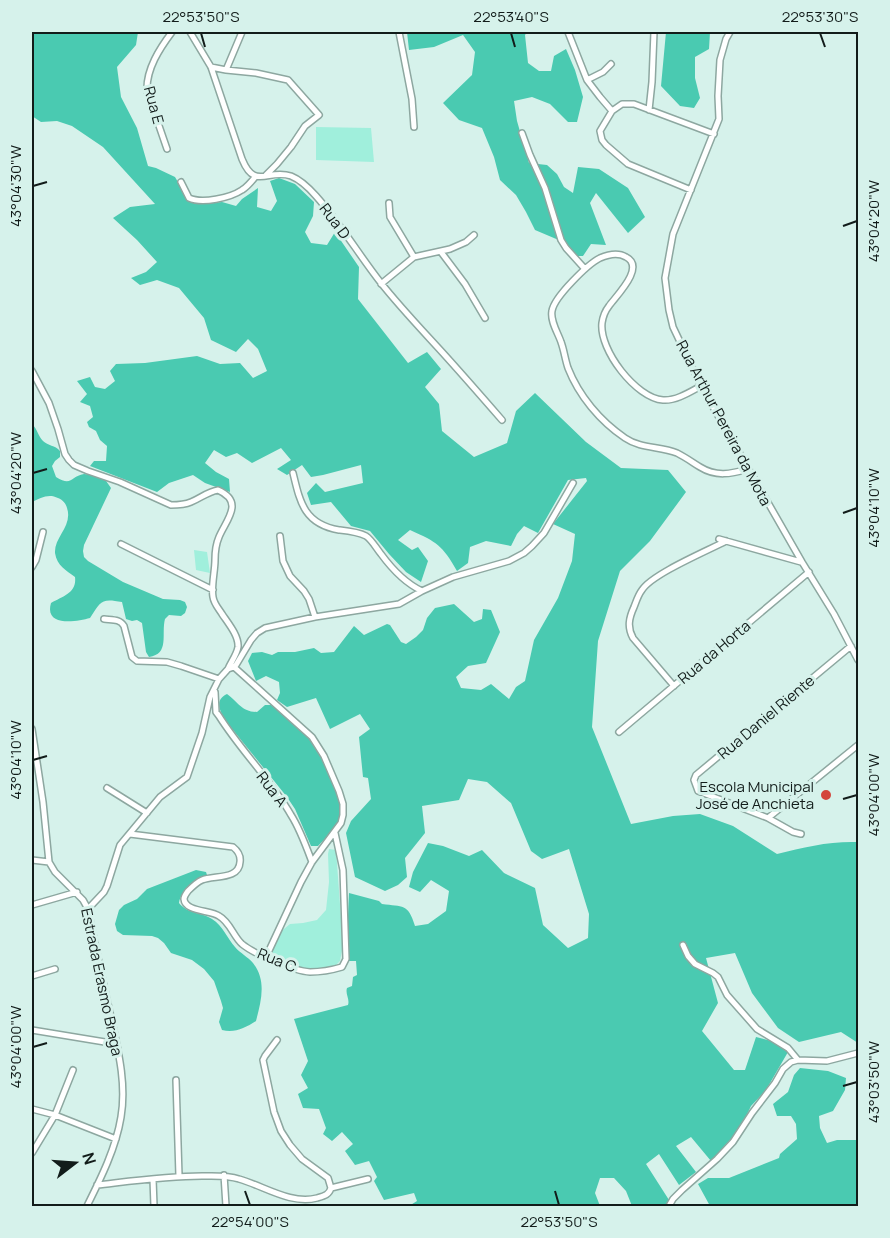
<svg xmlns="http://www.w3.org/2000/svg" width="890" height="1238" viewBox="0 0 890 1238" font-family="Manrope,sans-serif">
	<style>
		.green { fill: #a0efdc }
		.forest { fill: #4acab1 }
		.lines { fill: none; stroke-linecap: round; stroke-linejoin: round }
		.street-casing { stroke: #8da7a0; stroke-width: 8 }
		.street { stroke: #fff; stroke-width: 5 }
		.ticks { fill: none; stroke: #121c1a; stroke-width: 2 }
		.poi-dot { fill: #d3453b; stroke: #d6f2eb; stroke-width: 2 }
		.labels { text-anchor: middle; dominant-baseline: central; stroke-width: 6; stroke-linejoin: round; paint-order: stroke }
		.street-label { font-size: 15px; fill: #121c1a; stroke: #d6f2eb }
		.poi-label { font-size: 15px; fill: #121c1a; stroke: #d6f2eb; text-anchor: end }
		.neatline { fill: none; stroke: #121c1a; stroke-width: 2 }
		.ticks-label { font-size: 15px; text-anchor: middle; fill: #121c1a }
	</style>
	<rect width="100%" height="100%" fill="#d6f2eb"/>
	<!-- green -->
	<path class="green" d="M316,127L371,128L374,162L316,160Z
		M194,550L207,552L210,573L196,570Z
		M329,849L336,850L343,945L340,961L333,968L308,971L280,963L274,957L272,950L279,933L290,924L303,923L317,920L326,910L329,882L328,854Z"/>
	<!-- forest -->
	<path class="forest" d="M32,32H138L136,45L117,67L121,97L137,128L148,166L156,168L175,177L188,199L199,204L222,202L236,206L242,199L258,188L257,207L271,211L277,201L270,181L279,178L295,184L314,202L313,216L305,232L311,243L327,245L335,232L359,267L358,299L408,363L427,352L441,369L425,387L439,404L442,431L474,457L507,443L516,411L535,393L586,442L621,468L668,470L686,492L650,541L620,571L598,641L592,727L631,824L673,816L700,814L733,826L777,854C804,847 830,841 858,842V1043L841,1032L799,1042L778,1028L752,993L735,953L706,958L718,1003L702,1031L734,1070H745L756,1037L775,1042L788,1052L766,1090L751,1106L740,1129L711,1161L691,1137L676,1146L696,1172L679,1185L659,1154L646,1164L669,1200L665,1206H632L626,1191L614,1178H600L595,1193L600,1206H409L417,1201L414,1193L384,1200L374,1181L377,1177L369,1161L355,1165L345,1151L353,1144L342,1132L332,1141L323,1134L326,1128L319,1109L303,1108L298,1094L308,1088L301,1075L308,1061L294,1019L348,1005C350,999 345,994 347,988L352,986L353,977L357,975L356,961H346L349,893L379,901L382,904C403,907 408,903 415,926L428,924L446,911L449,891L431,880L420,892L409,887L413,872L428,843L443,846L469,856L482,850L504,873L535,888L543,925L568,948L588,938L589,914L569,849L542,859L531,851L511,803L487,782L468,779L459,800L422,806L425,833L405,858L407,877L398,885L385,891L355,877L346,833L351,821L371,799L368,778L363,777L359,737L370,729L360,714L330,729L316,698L287,707L277,700L280,693L279,682L266,676L256,681L248,661L252,653L262,652L272,655L278,652H295L314,648L321,653L334,652L354,626L364,635L387,624L390,625L401,642L406,644L416,637L423,630L427,618L435,608L454,604L474,622L482,619L483,609L491,610L500,632L486,663L468,666L456,677L461,688L481,690L491,684L509,699L516,687L525,681L534,640L558,598L572,561L575,534L553,524L587,481L586,478L568,480L538,533L524,526L517,534L511,546L486,541L470,547L468,563L457,571C442,545 437,542 410,530L398,540L412,550L418,547L428,561L421,582L406,572L389,554L370,531L351,526L331,502L311,505L307,493L316,483L325,492L363,483L361,465L323,475L311,477L302,465L287,475L277,469L291,460L281,448L252,463L237,453L226,457L214,450L205,463L216,472L229,479L230,492L205,483L193,475L169,483L157,492L90,466L94,461H106L107,446L100,440L96,431L89,427L87,422L93,417L90,406L80,402L87,394L77,381L90,377L95,387L105,389L115,381L110,371L116,364L145,363L197,356L220,364L240,363L253,378L267,371L258,349L248,339L236,352L211,340L204,318L179,288L157,280L140,285L131,278L146,272L157,262L137,240L113,218L130,207L155,204L103,147L72,126L57,121L41,122L32,116V62L34,55L32,51Z
		M407,32H527L525,35L528,63L539,71H551L554,56L566,49L575,70L583,97L577,122H568L550,104L532,97L514,101L517,121L529,163L547,165L557,174L564,187L573,193L578,167L599,169L628,188L645,217L628,233L596,193L590,203L606,245L591,244L583,256H575L561,241L535,230L526,212L516,195L500,180L494,157L482,128L459,120L443,103L472,75L475,52L463,35L434,47L409,50Z
		M666,32H710L709,49L695,57V78L700,98L694,108L680,106L661,86Z
		M32,424C38,430 38,436 43,441C48,446 55,445 60,451V457L55,461L52,466L56,477C72,487 71,476 84,474C90,474 98,477 104,478L111,488L84,545L83,551L84,557L88,561L123,582L163,599L180,600L185,602L187,607L185,613L181,616L169,615L165,619C161,634 170,654 149,657L146,652L142,623L137,620L132,621L126,619L122,602C101,598 101,601 90,618C76,622 44,627 51,603C63,596 77,593 75,577C66,570 57,566 55,553C54,537 73,526 67,508C66,504 63,500 58,498C49,493 40,498 32,502Z
		M227,694C238,702 242,712 257,712L265,705H271C281,713 292,720 301,728C317,745 343,793 340,816C338,828 325,838 318,846H311L295,809L287,797L225,720C220,711 214,700 227,694Z
		M196,870L206,872L207,875C195,880 181,890 179,903C188,914 201,912 212,919C223,926 227,938 235,947C240,953 248,957 253,963C267,981 261,1001 256,1021C245,1028 235,1033 222,1030L219,1022L223,1008L221,1001L214,981L204,969L192,960L171,953L164,943L158,938L152,936L123,935L117,931L115,924L119,910L124,905L137,899L147,889Z
		M800,1068L828,1071L846,1078L845,1090L833,1111L819,1116L820,1128L827,1143L837,1140H856L858,1136V1206H710L698,1184L708,1178H729L779,1158L780,1154L797,1139L796,1124L791,1116H777L773,1104L788,1092L794,1075Z"/>
	<g class="lines">
		<!-- street casing -->
		<g class="street-casing">
			<path id="street" d="M190,32L211,67L242,159C255,191 268,168 291,176C301,180 309,188 316,196C340,223 359,255 381,283C400,307 421,329 442,352C462,374 482,397 502,420
				M399,32L412,99L414,127
				M568,32L587,80L600,97L612,111
				M730,32L726,39L720,60L718,96L719,119L673,234L665,278L669,310L673,327L701,386L802,562L834,614L858,660
				M211,67L226,70L242,32
				M226,70L256,73L288,80L319,115L305,126L291,147L277,164L266,175
				M587,80L603,72L611,64
				M649,110L652,82L654,32
				M522,133L530,155L545,188L561,240L566,248L585,269
				M167,149L147,91C146,69 160,48 172,32
				M181,182L189,198C202,204 230,198 242,190C247,187 252,181 256,176
				M691,190L628,164L606,145L602,140L600,131L612,111L622,104H634L714,134
				M389,203L390,217L414,257
				M441,252L465,284L485,318
				M381,284L414,257L450,249L466,242L474,235
				M32,371L49,403L58,429L65,454L69,460L74,465L88,471L120,482L171,505C178,505 184,505 191,502C201,498 207,492 218,490C245,502 226,520 219,537C216,544 215,552 215,560C215,571 211,587 213,597C214,604 219,609 222,614C228,623 239,636 238,647C237,654 231,662 228,669
				M701,386C690,392 676,401 663,400C636,398 599,350 602,323C603,316 605,311 609,306C616,296 646,267 626,257C618,252 609,254 600,258C588,264 554,297 552,311C550,321 558,333 561,342C564,350 565,359 568,368C579,396 600,421 625,438C641,449 660,446 677,453C685,457 692,462 700,467C716,477 731,474 748,469
				M293,473C300,502 304,524 339,530C348,531 358,532 366,536C372,540 376,548 381,554C392,569 405,583 422,591
				M280,536L283,561L290,576L304,591L309,599L315,617
				M719,539L801,562
				M121,544L213,590
				M32,567L36,560L43,532
				M104,619C113,620 120,619 124,626L132,657L137,661L167,662L181,666L219,679
				M234,667L312,737L324,756L339,791L343,804V815L341,823L312,862L301,882L266,957
				M674,686L633,638C627,627 629,618 634,607C636,602 638,595 642,590C652,574 707,551 726,541
				M215,692L216,712L219,716C241,751 271,780 291,815C300,829 306,846 312,862
				M32,729L43,802L49,862L55,872L83,900L88,909C95,944 102,978 110,1013C117,1046 127,1082 121,1117C116,1148 101,1178 87,1206
				M619,732L809,572
				M107,788L147,813
				M768,818L858,745
				M130,834L233,847C238,851 241,855 240,862C239,880 214,875 202,880C197,882 192,887 188,891C186,894 184,896 184,899C185,912 211,910 219,916C230,922 233,936 242,944C254,954 294,971 310,972C320,972 332,970 342,967L346,959L343,870L335,833
				M801,834L793,832L768,818L698,791L694,780L696,775L851,646
				M32,860L49,862
				M32,905L77,892
				M88,909L104,892L107,886L120,845L160,797L187,777L202,733L210,697L219,679L228,669L234,667L236,665L251,640L257,633L265,628L315,617L399,604L422,591L453,577L509,561L524,553L532,546L544,533L573,483
				M683,945L688,956L695,964L713,973L718,977L727,995L757,1029L788,1048L798,1060
				M32,976L55,969
				M32,1030L117,1044
				M277,1040L265,1056L263,1060L274,1112L281,1131L290,1145L302,1159L328,1178L331,1188
				M176,1080L179,1176
				M32,1109L55,1115L116,1139
				M32,1153L55,1115L73,1070
				M224,1175L226,1206
				M153,1179L154,1206
				M97,1185C132,1181 167,1176 202,1176C215,1176 227,1175 239,1179C264,1186 291,1205 317,1198C324,1196 329,1195 331,1188
				M331,1188L368,1179
				M669,1206L673,1199L682,1190L717,1159L733,1142L752,1113L775,1083L783,1069L791,1062L798,1060L827,1061L858,1053"/>
		</g>
		<!-- street -->
		<use href="#street" class="street"/>
	</g>
	<!-- ticks -->
	<path class="ticks" d="M201,33L205,47M511,33L515,47M820,33L825,47M33,186L47,182M843,226L857,221M33,473L47,469M843,513L857,508M33,760L47,756M843,799L857,795M33,1047L47,1043M843,1086L857,1082M245,1191L250,1205M555,1191L559,1205"/>
	<!-- markers -->
	<circle class="poi-dot" cx="826" cy="795" r="6"/>
	<g class="labels">
		<!-- street labels -->
		<g class="street-label">
			<text transform="translate(154 105) rotate(75)">Rua E</text>
			<text transform="translate(335 221) rotate(53)">Rua D</text>
			<text transform="translate(724 423) rotate(62)">Rua Arthur Pereira da Mota</text>
			<text transform="translate(714 652) rotate(-40)">Rua da Horta</text>
			<text transform="translate(766 717) rotate(-40)">Rua Daniel Riente</text>
			<text transform="translate(272 789) rotate(53)">Rua A</text>
			<text transform="translate(277 960) rotate(22)">Rua C</text>
			<text transform="translate(102 982) rotate(78)">Estrada Erasmo Braga</text>
		</g>
		<!-- poi labels -->
		<g class="poi-label">
			<text x="814" y="786">Escola Municipal<tspan x="814" dy="17">José de Anchieta</tspan></text>
		</g>
	</g>
	<!-- border -->
	<rect width="890" height="1238" fill="none" stroke="#d6f2eb" stroke-width="66"/>
	<!-- north arrow -->
	<g transform="translate(75 1163) rotate(73)" stroke="#d6f2eb" stroke-width="4.5" paint-order="stroke">
	<path d="M0-4.5L10 22L0 15L-10 22Z" fill="#121c1a"/>
	<text y="-9" font-size="16" font-weight="bold" text-anchor="middle" fill="#121c1a">N</text>
	</g>
	<rect x="33" y="33" width="824" height="1172" class="neatline"/>
	<g class="ticks-label">
		<text x="201" y="22">22°53'50"S</text>
		<text x="511" y="22">22°53'40"S</text>
		<text x="820" y="22">22°53'30"S</text>
		<text transform="translate(16 186) rotate(-90)" y="5">43°04'30"W</text>
		<text transform="translate(874 221) rotate(-90)" y="5">43°04'20"W</text>
		<text transform="translate(16 473) rotate(-90)" y="5">43°04'20"W</text>
		<text transform="translate(874 508) rotate(-90)" y="5">43°04'10"W</text>
		<text transform="translate(16 760) rotate(-90)" y="5">43°04'10"W</text>
		<text transform="translate(874 795) rotate(-90)" y="5">43°04'00"W</text>
		<text transform="translate(16 1047) rotate(-90)" y="5">43°04'00"W</text>
		<text transform="translate(874 1082) rotate(-90)" y="5">43°03'50"W</text>
		<text x="250" y="1227">22°54'00"S</text>
		<text x="559" y="1227">22°53'50"S</text>
	</g>
</svg>
